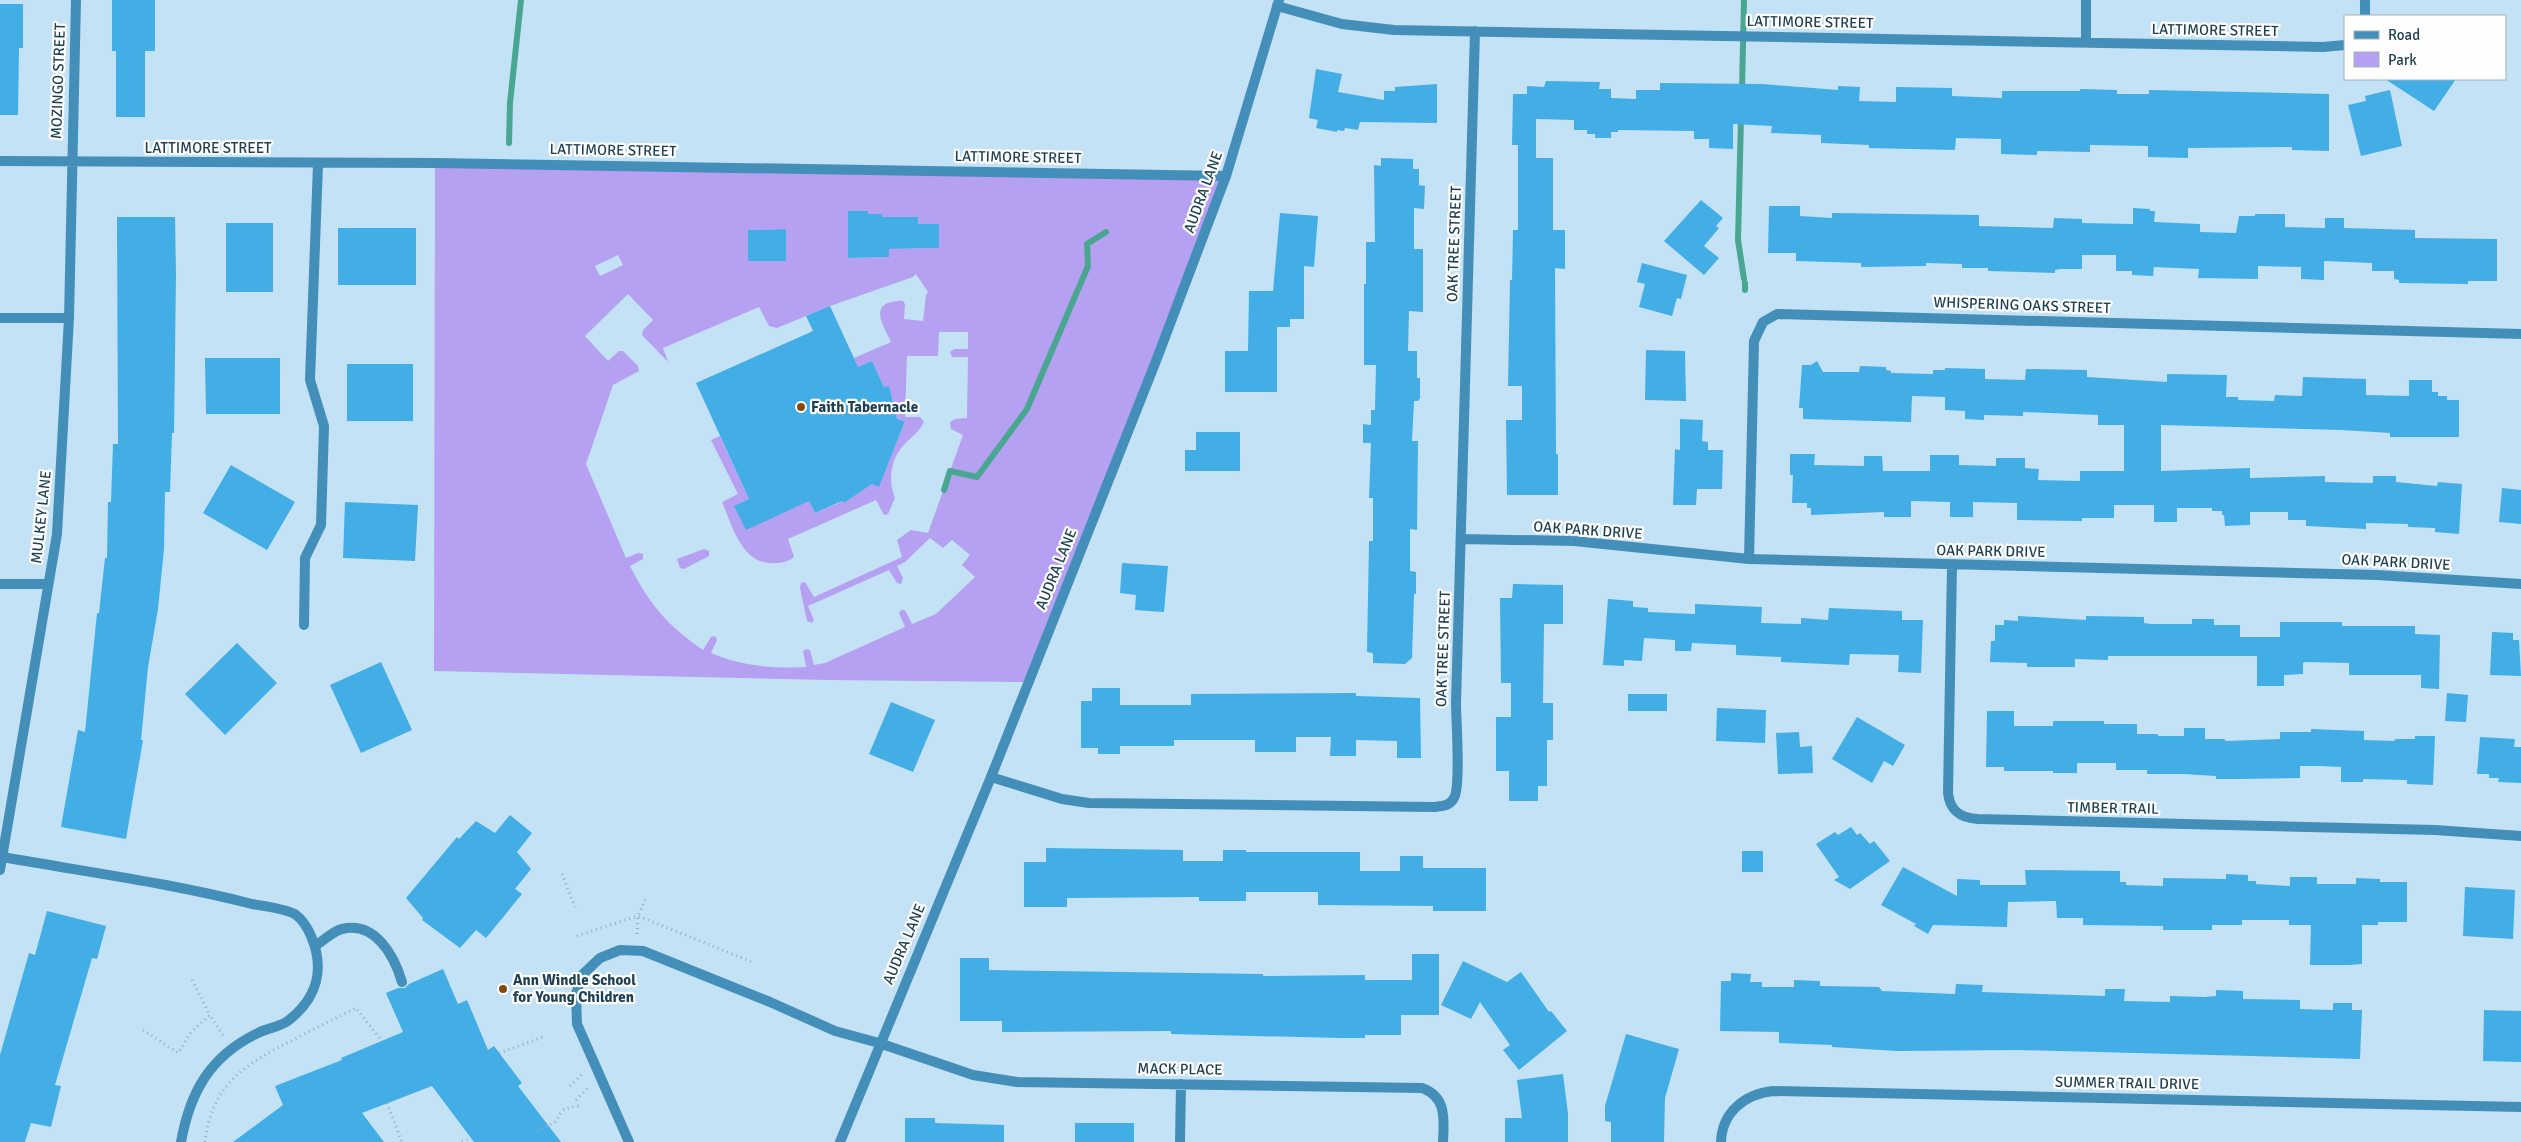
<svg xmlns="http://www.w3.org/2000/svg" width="2521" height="1142" viewBox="0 0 2521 1142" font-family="Signika,sans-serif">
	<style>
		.green { fill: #b6a0f1; fill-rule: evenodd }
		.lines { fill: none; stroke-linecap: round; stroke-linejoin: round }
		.stream { stroke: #49a791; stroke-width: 6 }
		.building { fill: #43ade5 }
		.path { stroke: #8fafc3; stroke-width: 3; stroke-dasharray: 1 4; stroke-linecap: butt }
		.service { stroke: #448fb9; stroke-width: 10 }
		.minor { stroke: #448fb9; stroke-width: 10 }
		.tertiary { stroke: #448fb9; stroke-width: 10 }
		.poi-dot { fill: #87480e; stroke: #fefefe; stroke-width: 2 }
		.labels { text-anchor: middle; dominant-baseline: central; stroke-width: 4.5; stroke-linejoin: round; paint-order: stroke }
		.street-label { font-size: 15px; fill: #1c3f53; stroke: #fefefe }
		.poi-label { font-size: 15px; font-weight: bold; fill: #1c3f53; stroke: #fefefe; text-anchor: start }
	</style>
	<rect width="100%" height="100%" fill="#c3e2f6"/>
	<!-- green -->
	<path class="green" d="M435,163L1226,176L1028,682L828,680L434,671ZM868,211V214H882V217H918V224H939V248L889,249L888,257L849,258ZM786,229V261H748V230ZM618,255L623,265L600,276L595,266ZM916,274L928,292L926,295L923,321L904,319L905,304L903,301C898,300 893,302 888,303C871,309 886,331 891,342L854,358L858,368L872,361L884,387H889L897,419L905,421L879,486L872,484L844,503L840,499L839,503L815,513L809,501L735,506L749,499L720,436L711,440L738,494L722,502C733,527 742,566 776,563C783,563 789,561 794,557L788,539L876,500L884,515L888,514L895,498C888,482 890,460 903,446C910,438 920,431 924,422L920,417H905L907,356H938L939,332H968V349H954L950,352L952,357H968L967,418L955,419L950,422L951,429L963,435L928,533L911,530L897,540L902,557L814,597L805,582L801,583L800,588L807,621L812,623L814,620L808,606L889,570L897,583L901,584L903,578L897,566L905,562L930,538L943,548L952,540L970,555L962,565L975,577L936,614L912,624L905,610H901L899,613L905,627L825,663L814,665L810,650L806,649L803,651L806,667C772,669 742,666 711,653L717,640L715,636L711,637L703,650C668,626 649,604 630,566L643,559V554L638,553L626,558L586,464L613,385L639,371L638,366L623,351H619L608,361L585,336L628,294L653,320L643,330L642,335L668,362L663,348L759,307L769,326L777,328L830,306L913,277Z
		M704,549L709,551V556L684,569L680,568L677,559Z"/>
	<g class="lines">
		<!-- stream -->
		<path class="stream" d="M1742,90L1744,0
			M1741,118L1738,240L1744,279
			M509,143L510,103L521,0
			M1745,283V290
			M944,490L950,471L977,477L1027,409L1088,266L1087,244L1106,232"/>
	</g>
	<!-- building -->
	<path class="building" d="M112,0H155V51H145V117H116V51H112Z
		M0,4H23V48H19L18,115H0Z
		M1316,69L1342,74L1338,92L1384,100V91H1395V87L1437,84V123L1360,122L1358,130L1345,128L1344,131L1337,130V132L1316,128L1318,120L1309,118Z
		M2385,79H2456L2434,111Z
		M1546,81L1600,82L1599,89H1611V98L1636,99V90H1660V83L1762,84L1838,90V86L1860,87L1859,101L1896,102V87L1952,88V96L2002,98V91H2080V89L2117,90V94H2149V90L2329,94V151L2292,150V147L2188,148V158L2148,157V146L2090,145V152L2037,151V155L2001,154V139L1956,138L1955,150L1869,148V145L1821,143V135L1771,133L1772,126L1733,124V149L1709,148V139H1694V131L1618,130V132H1611V138H1595V134H1587V130H1574V120L1536,119V158H1553V230H1565V269L1555,268L1556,454H1558V495H1507L1506,420H1522V386H1508L1510,280H1512L1513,230H1518V145H1512L1513,94H1527V86L1544,87Z
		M2390,90L2402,146L2361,156L2348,105L2366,101L2365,96Z
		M1381,158L1413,159V169H1419V185L1425,186L1424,209L1414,208V249H1423V312L1409,311L1408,351H1417V378H1420V398L1418,401H1414L1412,441H1418L1417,530L1410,529V571L1416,572V594H1414L1412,658L1405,664L1373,663V653L1367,652L1369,541H1373V498H1369L1371,443H1363V424L1371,425V410H1375L1376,365H1364V284H1366V242H1375L1374,165L1381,166Z
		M1701,200L1723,218L1716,226L1719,228L1704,246L1719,258L1704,275L1664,241Z
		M1769,206H1800V216L1832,218V213L1979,215V226L2053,228L2054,218L2082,219V223L2133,224V208L2150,209V211H2155L2154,222L2200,224V232L2236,233L2239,216H2255V214H2285V227L2325,228V218H2344V228L2415,230V238L2497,239V281H2468V284L2399,283V280L2394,279V271H2372V263L2324,261V280L2301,279V267L2258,266V279L2198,278L2199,269L2154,267L2153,276L2132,275V271H2116V255H2082V269H2061L2055,270V273L1988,271V268H1962V264L1926,263V266L1861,267V263L1796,261V253H1768Z
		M848,211H868V214H882V217H918V224H939V248L889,249V257L848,258Z
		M1280,213L1318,216L1314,267L1304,266V319H1290V327H1277V392H1225V351H1248L1249,291H1273Z
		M117,217H175L176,274L174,433H172L170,492H165L164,549L158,609L148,667L141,740H143L126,839L61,827L78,730L85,732L97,613H99L105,558H107L108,502H111L113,444H118Z
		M226,223H273V292H226Z
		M338,228H416V285H338Z
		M786,229V261H748V230Z
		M1642,263L1687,275L1681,299L1677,298L1672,316L1639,307L1645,284L1637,282Z
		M830,306L858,367L872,361L884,387L889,386L897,419L905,421L879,487L872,484L844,503L842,501L815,513L809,501L746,530L734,506L749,499L696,383L813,331L806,316Z
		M1646,350L1685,351L1686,401L1645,400Z
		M205,358H280V414H206Z
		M1817,361L1823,372H1859L1860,366L1886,367V370L1891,371V373L1933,374V370H1945V368L1985,369V379L2025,380L2026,369L2087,370V377L2167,382V374L2227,375L2226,397H2238V400L2274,401L2275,395L2302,396L2303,377L2366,379V395L2409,396V380H2432V392H2438V396H2447V400H2459V437H2390V433L2342,430L2161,425V471L2250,468V478L2325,476V482L2373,483V476H2396V482L2437,486L2438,482L2462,484L2459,534L2435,532V528L2408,527V524L2366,523V529L2306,526V520H2288V512H2250V525L2225,526L2224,515H2222V511H2212V508H2177V522H2154V505H2114V518H2082V521L2017,520V503L1973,502V517H1950V502L1911,501V517H1884V512L1811,515V508H1807V503H1792L1793,475H1790V454H1815L1814,465L1864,466V456H1882L1883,471H1930V455H1959V465L1996,466V458H2025V468L2039,469L2038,480L2080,481V471H2124V425H2098V415L2023,412V416L1984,415V420L1965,419V411L1945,410V397L1912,396L1911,422L1803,419V408H1799L1802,365H1811Z
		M347,364H413V421H347Z
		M1680,419L1703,420L1702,441L1708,442V450H1723L1722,489H1697L1696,505H1673L1675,449L1680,450Z
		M1196,432H1240V471H1185V450H1196Z
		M231,465L295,502L267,550L203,513Z
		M2502,488L2521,490V524L2499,522Z
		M345,502L418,505L415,561L343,558Z
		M1122,563L1168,566L1164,612L1135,610L1136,595L1120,593Z
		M1513,584L1563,585V624H1544L1543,703H1553V740H1547V786H1538V801H1509V771H1496V717H1511V683H1501L1500,598H1512Z
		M1608,599L1633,601V607L1648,608V612L1695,614V604L1762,607L1761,623L1801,624V618L1828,620L1829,608L1902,611V620H1923L1921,673L1898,672L1899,655L1850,654L1849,665L1781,662V657L1736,655V645L1692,643L1691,651H1675V640L1644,638L1642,661L1624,660V666L1603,665Z
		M2018,616L2086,620V616L2144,617V623L2151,624H2192V619H2214V625H2240V637H2280V622H2342V626H2415V634L2440,635L2439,689L2421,688V675H2349V663L2305,662L2303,663V674L2284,675V686H2257V656H2108V660L2075,659V667H2027V663L1990,662L1991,641H1995V625H2004V620L2018,621Z
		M2492,632L2513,633V640H2519L2521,676L2490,675Z
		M237,643L277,683L225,735L185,694Z
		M381,662L412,730L361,753L330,685Z
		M1092,688H1120V705H1191V694L1356,693V696L1420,698L1421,758H1397V741L1356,740V756H1330L1331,737H1296V752H1255V740H1174V746H1120V754H1098V748H1081V701H1092Z
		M2447,693L2468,695L2466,722L2445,721Z
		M1628,694H1667V711H1628Z
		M891,702L935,720L913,772L869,754Z
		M1717,708L1766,710L1765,743L1716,741Z
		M1987,711H2014V726H2053V721H2104V724H2137V734H2157L2159,736H2184V728H2205V739H2224L2226,741L2280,739V732H2311V729L2364,731V740L2394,741L2396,739H2415V736H2435L2433,785L2407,784V780L2363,779V782H2341V767L2320,766H2300V778L2236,779H2216V776L2183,774H2147V770H2116V763H2077V773H2053V771H2004V767H1986Z
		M1857,717L1905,745L1893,766L1884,761L1872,783L1832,759Z
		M1799,732L1800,747L1812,746L1813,773L1778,774L1776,733Z
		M2480,737L2515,739L2514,747H2521V783L2498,782L2499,778H2489V774H2477Z
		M510,815L532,833L517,852L531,869L515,889L522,894L486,938L476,930L460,948L422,920L423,918L406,898L457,837L459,839L476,821L495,833Z
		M1851,827L1857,835L1860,833L1870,844L1874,841L1890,861L1850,889L1834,880L1839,877L1816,844L1835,832L1838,835Z
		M1046,848L1183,850V861H1223V850H1246V852H1360V871H1400V856H1423V868H1486V911H1433V906L1318,905V892H1246V901H1199V897L1067,898V907H1024V862H1046Z
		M1742,851H1763V872H1742Z
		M1903,867L1957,896V879L1980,880V885H2026L2025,870L2120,871V882H2126V885L2163,886V878L2226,879V874L2248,875V881H2256V884L2290,886V877H2317V884H2356V878L2380,879V882H2407V922H2378V925H2362V964L2350,965H2310L2311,925H2289V920H2242V925H2212V930H2163V926L2083,925V918H2057L2056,901L2008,902L2007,927L1933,925L1928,934L1914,926L1916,924L1881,905Z
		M2465,887L2515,890L2513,939L2463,936Z
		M47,911L106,926L97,959L92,958L55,1085L61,1086L51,1127L31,1123L25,1142H0V1055L29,953L35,955Z
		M1412,954H1439V1015H1401V1035H1365V1038H1339L1171,1034V1031L1002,1032V1021H960V958H989V970L1263,974V976L1365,975V980H1412Z
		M1463,961L1507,982L1521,972L1549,1012L1551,1011L1567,1031L1519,1070L1503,1050L1510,1045L1480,1002L1471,1019L1441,1005Z
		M443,969L458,1004L467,1000L488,1050L494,1046L522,1083L518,1086L561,1142H474L432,1086L362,1113L384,1142H233L283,1105L275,1086L342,1060L341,1058L403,1032L386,993L398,988H405L409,984Z
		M1731,973L1751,974L1750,982H1762V987H1794V980L1820,981V986L1879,987L1882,991L1955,994L1956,984L1983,985L1982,992L2105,996V989H2125L2124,1001L2170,1002V996L2204,997L2216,996V990L2243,991V999L2300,1000V1009L2333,1010V1003H2352V1010H2362L2360,1059L2018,1050L1897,1051L1832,1047V1045L1779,1043V1032L1720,1031L1721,981H1731Z
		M2484,1010L2521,1011V1062L2483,1061Z
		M1626,1034L1679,1049L1665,1098L1664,1142H1611V1122L1605,1121V1106Z
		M1563,1074L1568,1114V1142H1505V1118H1522L1517,1080Z
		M905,1118H935V1123L1004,1125V1142H905Z
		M1075,1123H1134V1142H1075Z"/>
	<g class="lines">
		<!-- path -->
		<path class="path" d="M562,874L575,907
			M637,934L638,916L646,898
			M577,936L638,916L752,962
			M192,980L210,1015
			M143,1030L178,1053L192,1031L210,1015L224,1037
			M499,1053L546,1036
			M570,1086L583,1073
			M576,1100L588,1088
			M387,1103L402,1142
			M537,1131L557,1121C561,1108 566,1108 579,1106
			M205,1142C211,1084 247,1063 295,1039C315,1028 336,1018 356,1008L382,1041
			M462,1142L471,1138"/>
		<!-- service -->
		<path class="service" d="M3,857C86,872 171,883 252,904C263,906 288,909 296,915C303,920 308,929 311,936C325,969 317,998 289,1020C281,1027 267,1028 258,1033C210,1056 190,1092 181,1142
			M315,946C323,941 333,931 342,929C375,921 394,955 402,982
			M629,1142L577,1024L576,994L582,975L600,958L620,950L643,951L770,1002L835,1031L879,1043"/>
		<!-- minor -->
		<path class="minor" d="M1277,6L1342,24L1394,30L2323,47L2345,45
			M2365,16V0
			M2086,42V0
			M0,161C146,163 292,162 437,163C700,165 963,170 1226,176
			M0,318H69
			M1462,539L1574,541L1749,559L2377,575L2521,584
			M1749,559L1754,341L1763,322L1777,314L2521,334
			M1952,565L1948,793C1950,811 1960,818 1978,819L2435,830L2521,836
			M0,584H48
			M304,625L305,558L321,525L324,426L310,380L318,164
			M991,777L1062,799L1089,803L1434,807C1442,806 1450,806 1454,798C1461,786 1456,720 1456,703L1475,31
			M0,870L57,534L69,318L76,0
			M879,1043L973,1075L1017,1082L1422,1088C1447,1097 1444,1119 1443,1142
			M1180,1142L1181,1084
			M1721,1142C1722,1112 1745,1094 1773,1091L2521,1107"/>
		<!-- tertiary -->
		<path class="tertiary" d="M840,1142L991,777L1156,361L1226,176L1279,0"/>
	</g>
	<!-- markers -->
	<g class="poi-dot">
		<circle cx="801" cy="407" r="5"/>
		<circle cx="503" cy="989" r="5"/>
	</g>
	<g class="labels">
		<!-- street labels -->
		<g class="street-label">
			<text transform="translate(1810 22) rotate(1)">LATTIMORE STREET</text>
			<text transform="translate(2215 30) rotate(1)">LATTIMORE STREET</text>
			<text transform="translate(58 81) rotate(-88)">MOZINGO STREET</text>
			<text x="208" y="148">LATTIMORE STREET</text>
			<text transform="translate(613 150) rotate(1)">LATTIMORE STREET</text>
			<text transform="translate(1018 157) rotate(1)">LATTIMORE STREET</text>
			<text transform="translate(1203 192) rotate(-70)">AUDRA LANE</text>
			<text transform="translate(1454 244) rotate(-88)">OAK TREE STREET</text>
			<text transform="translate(2022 305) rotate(2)">WHISPERING OAKS STREET</text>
			<text transform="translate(41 517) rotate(-84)">MULKEY LANE</text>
			<text transform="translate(1588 530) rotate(4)">OAK PARK DRIVE</text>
			<text transform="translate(1991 551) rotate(1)">OAK PARK DRIVE</text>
			<text transform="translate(2396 562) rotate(3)">OAK PARK DRIVE</text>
			<text transform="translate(1056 569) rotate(-68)">AUDRA LANE</text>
			<text transform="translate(1443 649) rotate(-88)">OAK TREE STREET</text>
			<text transform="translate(2113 808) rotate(1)">TIMBER TRAIL</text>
			<text transform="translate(904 944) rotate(-67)">AUDRA LANE</text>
			<text transform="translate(1180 1069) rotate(1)">MACK PLACE</text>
			<text transform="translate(2127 1083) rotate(1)">SUMMER TRAIL DRIVE</text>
		</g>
		<!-- poi labels -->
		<g class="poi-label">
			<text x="811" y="407">Faith Tabernacle</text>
			<text x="513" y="980">Ann Windle School<tspan x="513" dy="17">for Young Children</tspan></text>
		</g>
	</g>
	<!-- legend -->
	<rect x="2344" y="15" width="162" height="65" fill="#fefefe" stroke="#a4b2ba"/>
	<rect x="2354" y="31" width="25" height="8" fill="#448fb9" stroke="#a4b2ba"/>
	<text x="2388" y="40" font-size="15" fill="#1c3f53">Road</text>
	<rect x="2354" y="52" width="25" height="15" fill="#b6a0f1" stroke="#a4b2ba"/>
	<text x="2388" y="65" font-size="15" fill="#1c3f53">Park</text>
</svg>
